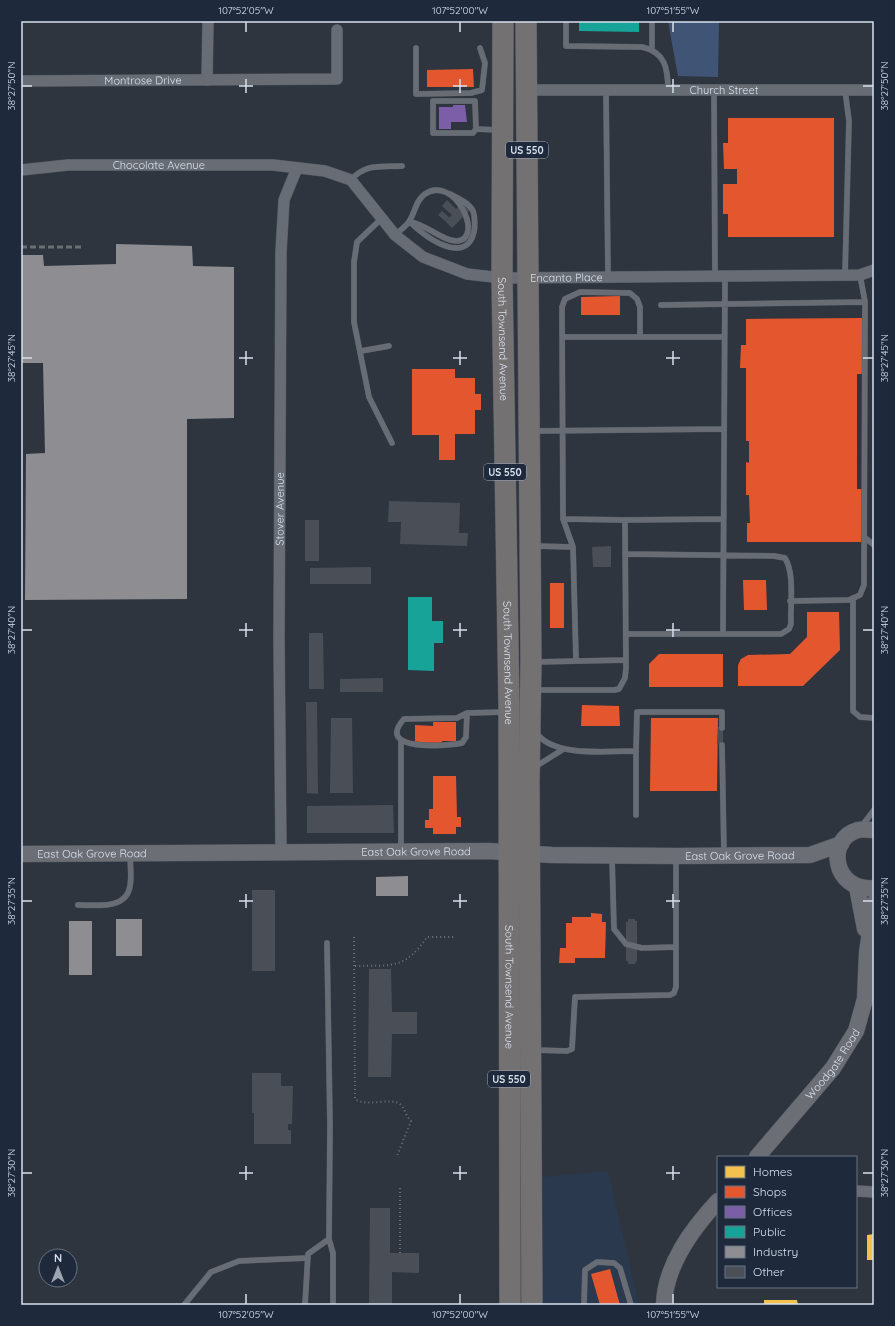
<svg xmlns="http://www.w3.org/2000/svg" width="895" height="1326" viewBox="0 0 895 1326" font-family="Quicksand,sans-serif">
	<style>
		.built { fill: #2b394f }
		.green { fill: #405576 }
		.homes { fill: #f2c14e }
		.shops { fill: #e4572e }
		.offices { fill: #7b5ea7 }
		.public { fill: #17a398 }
		.industry { fill: #8d8d92 }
		.building { fill: #4a4f57 }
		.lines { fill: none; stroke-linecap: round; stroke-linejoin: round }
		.lane-casing { stroke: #4e545d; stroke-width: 6 }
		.street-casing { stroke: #4e545d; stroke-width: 12 }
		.secondary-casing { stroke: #4e545d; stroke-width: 17 }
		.highway-casing { stroke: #4e545d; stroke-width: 22 }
		.path { stroke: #6d727a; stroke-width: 2; stroke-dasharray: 1 3; stroke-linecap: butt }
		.lane { stroke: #676c75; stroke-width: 5.5 }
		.street { stroke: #676c75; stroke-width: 11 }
		.secondary { stroke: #6b6e75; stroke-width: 16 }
		.highway { stroke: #747173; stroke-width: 21 }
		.rail { stroke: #6a6f76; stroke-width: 3; stroke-dasharray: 6 3; stroke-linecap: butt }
		.ticks { fill: none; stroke: #d8e0ec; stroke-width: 1.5 }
		.labels { text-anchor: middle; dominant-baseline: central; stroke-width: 4; stroke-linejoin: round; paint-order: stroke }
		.shield { fill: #1e2a3c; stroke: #a0a9b7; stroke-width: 1 }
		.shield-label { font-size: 10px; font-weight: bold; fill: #d8e0ec }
		.street-label { font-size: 11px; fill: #d8e0ec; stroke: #1e2a3c }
		.neatline { fill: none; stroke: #d8e0ec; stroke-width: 1.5 }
		.ticks-label { font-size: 10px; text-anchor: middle; fill: #d8e0ec }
	</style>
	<rect width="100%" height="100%" fill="#2f353f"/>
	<!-- built -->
	<path class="built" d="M608,1171L639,1305H543L542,1177Z"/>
	<!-- green -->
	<path class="green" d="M668,21H719L718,77L678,76Z"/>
	<!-- homes -->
	<path class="homes" d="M874,1234V1260H867V1235Z
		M764,1300H797L798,1305H764Z"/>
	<!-- shops -->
	<path class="shops" d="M473,69L474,87H427V70Z
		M728,118H834V237H728V214H723V184H737V169H724L723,143H728Z
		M620,296V315H581V297Z
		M863,318L862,374H857V489H863L864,542H747V523H750L749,495H746V462L749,463V441H746V368H740L741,345H746V319Z
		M412,369H455V378H475V394H481V410H475V434H455V460H439V435H412Z
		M743,580H766L767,610H744Z
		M550,583H564V628H550Z
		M807,612H839L840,650L803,686H738V665L741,659L748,655L790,654L807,637Z
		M659,654H723V687H649V664Z
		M582,705L619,706L620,726H581Z
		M651,718H718L717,791H650Z
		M433,722H456V741H442V743H415V725L433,726Z
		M433,776H456L457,817H461V827H456V834H433V828H425V820H429V809H433Z
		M591,913L602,914V922H606L605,958H575V963H559L560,948H566V923H572V917H591Z
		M610,1269L620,1305H600L591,1274Z"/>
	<!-- offices -->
	<path class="offices" d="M453,105H465L467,122H451V129H439V107H453Z"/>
	<!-- public -->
	<path class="public" d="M579,21H639V32L579,31Z
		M408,597H432V621H443V643H434V671L408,670Z"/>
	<!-- industry -->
	<path class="industry" d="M116,244L192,246L193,266L234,267V418L187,419V599L25,600L26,454L45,453L43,363H21V255H43L44,266L116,264Z
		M408,876V896H376V877Z
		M116,919H142V956H116Z
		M69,921H92V975H69Z"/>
	<!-- building -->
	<path class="building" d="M447,200L456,209L463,202L471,209L452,228L445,221L452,215L442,206Z
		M442,211L449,217L445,221L438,215Z
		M389,501L460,503L459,533H468L467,546L400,544L401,522H388Z
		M305,520H319V561H305Z
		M611,546V567H593L592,547Z
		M371,567V584H310V568Z
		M309,633H323L324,689H309Z
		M383,678V692H340V679Z
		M306,702H317L318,794L307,793Z
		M331,718H352L353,793H330Z
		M718,727H723V744H717Z
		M393,805L394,833H307V806Z
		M252,890H275V971H252Z
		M628,919H635V921H637V960L635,964H628V961H626V922H628Z
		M369,969H391L392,1012H417V1034H392L391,1077H368Z
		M252,1073H281V1086H293L292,1124H288V1130H291V1144H254V1113H252Z
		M370,1208H390V1253H419V1273L392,1272V1305H369Z"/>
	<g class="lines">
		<!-- lane casing -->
		<g class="lane-casing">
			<path id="lane" d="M566,21V46L642,47C665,52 668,68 668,90
				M652,21V49
				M416,48V94L471,93L482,90L485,63L480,48
				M606,90L608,276
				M714,90L715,276
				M476,129L475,101H433V133H473L476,129L498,130
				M351,180C366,163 381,167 402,166
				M381,219L357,242L354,262V322L369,397L392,443
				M410,222C423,236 466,267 474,232C475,227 475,216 473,211C469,203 458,198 450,194
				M395,235C399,231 407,226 410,220C415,212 416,200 425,194C455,174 485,239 457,241C444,242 426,224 410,222
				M845,275L849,121L845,90
				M661,305L865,302
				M562,337H724
				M361,351L389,346
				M534,431L723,429
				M563,519L625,520L723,519
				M864,537L874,545
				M534,546L573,547
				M625,554L774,556L785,558C795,574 790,605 791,624L789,629L781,634H626
				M853,598V711L860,717L874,718
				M790,601L849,600L860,595L864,585L865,302L860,275
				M723,634L725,276
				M576,660L573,547L563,519L562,307L565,299L580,292L630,293L637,299L640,307V336
				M535,662L626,660
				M534,690H614L619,689L625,678L626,668L625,520
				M467,713L466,737L462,743C447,746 374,752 404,719L457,718Z
				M467,713L506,712
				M536,732C552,758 609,751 636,751V815
				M722,745L724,854
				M636,751L637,712H722V728
				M536,770L538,765L562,750
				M861,827L874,810
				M401,850V740
				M612,857L614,929L626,944L642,948L676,947
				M78,905C95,905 127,910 130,886C132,876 130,865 130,854
				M327,943L330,1125L329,1239L333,1253V1305
				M535,1050L567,1051L572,1049L575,997L670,995L674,993L676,987V856
				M184,1305L211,1272L239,1261L308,1258
				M305,1305L308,1254L329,1239
				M584,1305L585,1270L597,1262L614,1263L620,1268L631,1305"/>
		</g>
		<!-- street casing -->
		<g class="street-casing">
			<g id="street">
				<path d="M207,80L208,21"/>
				<path id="s1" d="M21,81L337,79V30"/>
				<path id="s2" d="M526,90H874"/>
				<path id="s3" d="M21,170L68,165H273L325,171L351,180L395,235L423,257L467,274L502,278L860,275L874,270"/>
				<path id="s4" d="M281,852L279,639L281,252L284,200L297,168"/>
				<path d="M856,1191L874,1192"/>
			</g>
		</g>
		<!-- secondary casing -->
		<g class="secondary-casing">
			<g id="secondary">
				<path d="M874,830C869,830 863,829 858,830C825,839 833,892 874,888"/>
				<path id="s5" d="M21,854L488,851L552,855L676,856L810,855L841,844"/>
				<path d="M857,887L865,929"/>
				<path id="s6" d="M757,1157L833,1068L856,1031L865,999L867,953L874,903"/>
				<path d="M664,1305C665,1265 692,1229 718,1201"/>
			</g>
		</g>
		<!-- highway casing -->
		<g class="highway-casing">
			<g id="highway">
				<path id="s7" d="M503,21L502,278L509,705L510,1305"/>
				<path d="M526,21L531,662L529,783L532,1305"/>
			</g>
		</g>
		<!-- path -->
		<path class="path" d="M354,937L355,1099C367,1108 392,1096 401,1105C405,1109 406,1116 411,1121L397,1156
			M355,966C391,965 405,970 427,937H455
			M400,1253V1185"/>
		<!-- lane -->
		<use href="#lane" class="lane"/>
		<!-- street -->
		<use href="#street" class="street"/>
		<!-- secondary -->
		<use href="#secondary" class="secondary"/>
		<!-- highway -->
		<use href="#highway" class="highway"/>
		<!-- rail -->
		<path class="rail" d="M21,247H82"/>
	</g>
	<!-- ticks -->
	<path class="ticks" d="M246,22V32M460,22V32M673,22V32M246,79V93M460,79V93M673,79V93M22,86H32M239,86H253M453,86H467M666,86H680M863,86H873M246,351V365M460,351V365M673,351V365M22,358H32M239,358H253M453,358H467M666,358H680M863,358H873M246,623V637M460,623V637M673,623V637M22,630H32M239,630H253M453,630H467M666,630H680M863,630H873M246,894V908M460,894V908M673,894V908M22,901H32M239,901H253M453,901H467M666,901H680M863,901H873M246,1166V1180M460,1166V1180M673,1166V1180M22,1173H32M239,1173H253M453,1173H467M666,1173H680M863,1173H873M246,1294V1304M460,1294V1304M673,1294V1304"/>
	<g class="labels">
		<!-- shield labels -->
		<g class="shield">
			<rect x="506" y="142" width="42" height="16" rx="3"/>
			<rect x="484" y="464" width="42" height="16" rx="3"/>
			<rect x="488" y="1071" width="42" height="16" rx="3"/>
		</g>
		<g class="shield-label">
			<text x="527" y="150">US 550</text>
			<text x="505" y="472">US 550</text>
			<text x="509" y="1079">US 550</text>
		</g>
		<!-- street labels -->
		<g class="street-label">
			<text stroke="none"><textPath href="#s1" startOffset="122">Montrose Drive</textPath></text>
			<text stroke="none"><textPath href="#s2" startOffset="198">Church Street</textPath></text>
			<text stroke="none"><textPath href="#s3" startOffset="138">Chocolate Avenue</textPath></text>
			<text stroke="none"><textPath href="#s3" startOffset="585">Encanto Place</textPath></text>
			<text stroke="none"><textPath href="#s7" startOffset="318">South Townsend Avenue</textPath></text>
			<text stroke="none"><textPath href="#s4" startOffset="343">Stover Avenue</textPath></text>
			<text stroke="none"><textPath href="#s7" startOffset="642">South Townsend Avenue</textPath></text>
			<text stroke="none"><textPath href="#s5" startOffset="395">East Oak Grove Road</textPath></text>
			<text stroke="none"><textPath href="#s5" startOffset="71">East Oak Grove Road</textPath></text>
			<text stroke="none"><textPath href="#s5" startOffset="719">East Oak Grove Road</textPath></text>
			<text stroke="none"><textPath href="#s7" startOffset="966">South Townsend Avenue</textPath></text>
			<text stroke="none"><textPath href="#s6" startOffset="120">Woodgate Road</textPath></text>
		</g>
	</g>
	<!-- border -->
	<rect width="895" height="1326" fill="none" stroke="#1e2a3c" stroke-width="44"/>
	<!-- legend -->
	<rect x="717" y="1156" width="140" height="132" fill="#1e2a3c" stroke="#687382"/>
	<rect x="725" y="1166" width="20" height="12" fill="#f2c14e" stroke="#687382"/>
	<text x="753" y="1176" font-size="12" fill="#d8e0ec">Homes</text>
	<rect x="725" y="1186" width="20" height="12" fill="#e4572e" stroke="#687382"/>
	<text x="753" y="1196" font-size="12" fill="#d8e0ec">Shops</text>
	<rect x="725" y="1206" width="20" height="12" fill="#7b5ea7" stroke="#687382"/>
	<text x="753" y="1216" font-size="12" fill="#d8e0ec">Offices</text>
	<rect x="725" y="1226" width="20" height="12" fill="#17a398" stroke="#687382"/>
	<text x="753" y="1236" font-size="12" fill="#d8e0ec">Public</text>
	<rect x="725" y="1246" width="20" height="12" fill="#8d8d92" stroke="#687382"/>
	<text x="753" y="1256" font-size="12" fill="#d8e0ec">Industry</text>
	<rect x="725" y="1266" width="20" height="12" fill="#4a4f57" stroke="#687382"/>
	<text x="753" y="1276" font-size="12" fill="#d8e0ec">Other</text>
	<!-- north arrow -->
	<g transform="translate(58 1268)"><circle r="19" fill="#1e2a3c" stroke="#687382"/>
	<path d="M0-3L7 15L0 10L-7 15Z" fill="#9da4af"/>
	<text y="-6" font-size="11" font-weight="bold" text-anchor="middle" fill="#d8e0ec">N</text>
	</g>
	<rect x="22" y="22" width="851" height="1282" class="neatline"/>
	<g class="ticks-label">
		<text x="246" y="14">107°52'05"W</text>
		<text x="460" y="14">107°52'00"W</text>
		<text x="673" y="14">107°51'55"W</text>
		<text transform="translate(11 86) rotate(-90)" y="4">38°27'50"N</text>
		<text transform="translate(884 86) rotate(-90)" y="4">38°27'50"N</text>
		<text transform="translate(11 358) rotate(-90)" y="4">38°27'45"N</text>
		<text transform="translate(884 358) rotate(-90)" y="4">38°27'45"N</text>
		<text transform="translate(11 630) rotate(-90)" y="4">38°27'40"N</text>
		<text transform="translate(884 630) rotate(-90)" y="4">38°27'40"N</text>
		<text transform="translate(11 901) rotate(-90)" y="4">38°27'35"N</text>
		<text transform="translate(884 901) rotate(-90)" y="4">38°27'35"N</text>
		<text transform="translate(11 1173) rotate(-90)" y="4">38°27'30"N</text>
		<text transform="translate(884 1173) rotate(-90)" y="4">38°27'30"N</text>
		<text x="246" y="1318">107°52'05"W</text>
		<text x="460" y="1318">107°52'00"W</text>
		<text x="673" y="1318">107°51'55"W</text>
	</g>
</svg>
